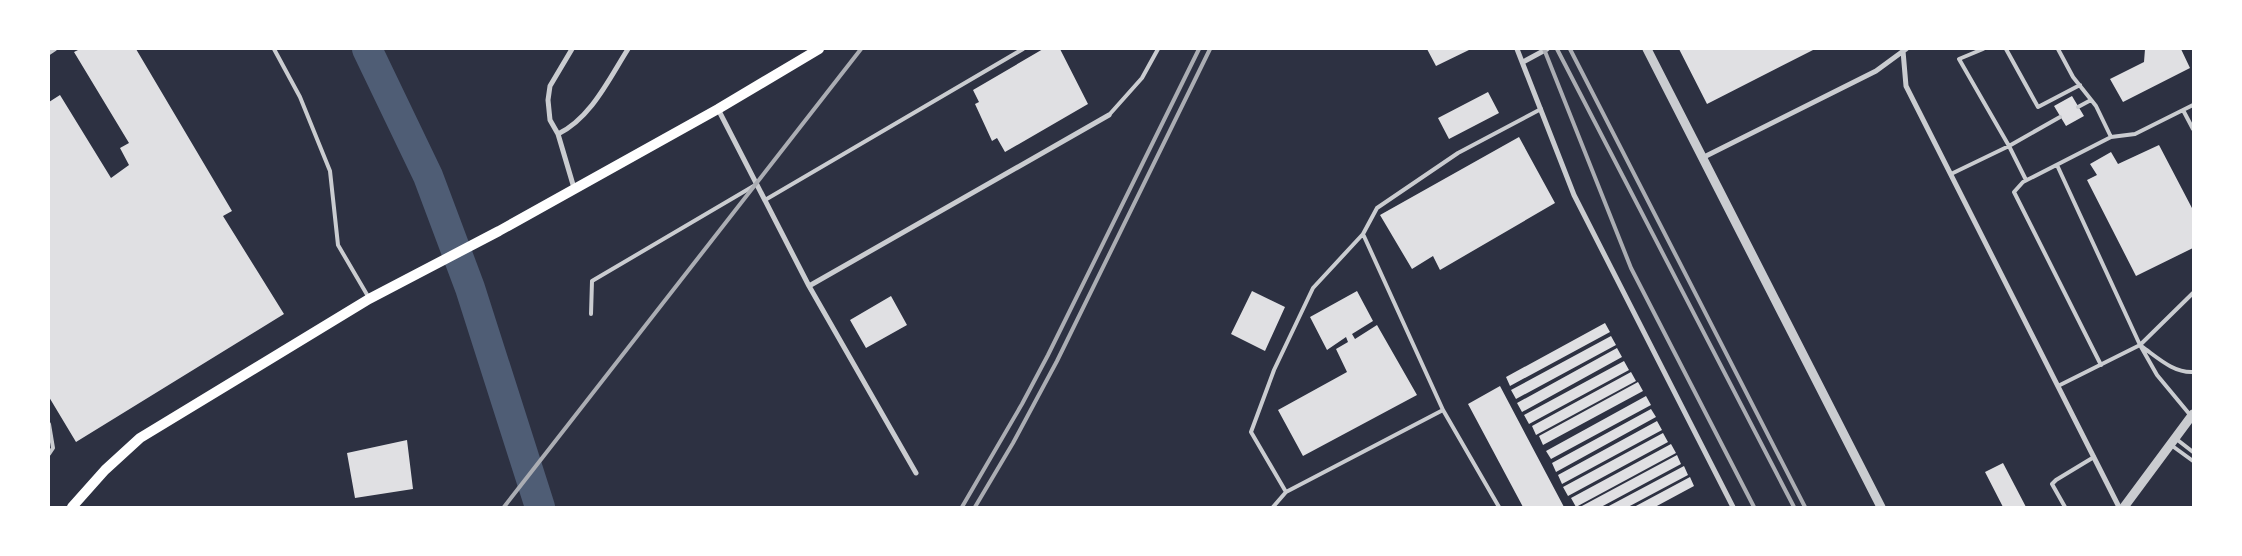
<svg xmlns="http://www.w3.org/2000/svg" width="2242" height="556" viewBox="0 0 2242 556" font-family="'Fira Sans Condensed',sans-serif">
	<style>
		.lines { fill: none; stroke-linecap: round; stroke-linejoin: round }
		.river { stroke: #4f5d75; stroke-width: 30 }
		.building { fill: #e0e0e3 }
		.service { stroke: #caccd0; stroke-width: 4 }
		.minor { stroke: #caccd0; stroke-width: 5 }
		.tertiary { stroke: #caccd0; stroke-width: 9 }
		.secondary { stroke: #fff; stroke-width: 10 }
		.rail { stroke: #abadb3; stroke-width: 4 }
	</style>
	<rect width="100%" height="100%" fill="#2d3142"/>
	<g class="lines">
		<!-- river -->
		<path class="river" d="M367,49L428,176L470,288L540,507"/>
	</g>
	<!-- building -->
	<path class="building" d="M80,49H136L232,211L223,216L284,314L76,442L49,397V102L60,95L111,178L129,165L120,148L129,143L74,52Z
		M1043,49H1060L1088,104L1005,152L997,138L992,141L975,104L979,102L973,90Z
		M1427,49H1471L1436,66Z
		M1679,49H1815L1707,104Z
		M2145,49H2181L2190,68L2123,102L2110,79L2144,62Z
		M1488,92L1499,113L1449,139L1438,118Z
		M2072,96L2084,116L2066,126L2054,106Z
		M1519,137L1555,203L1440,270L1433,256L1412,269L1380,215Z
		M2159,145L2193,210V248L2136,276L2087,180L2097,175L2090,164L2111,152L2118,164Z
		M1252,291L1285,307L1265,351L1231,334Z
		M1357,291L1373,321L1352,334L1355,339L1377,325L1417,395L1303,456L1278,410L1347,372L1336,349L1348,342L1346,337L1327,350L1310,317Z
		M891,296L907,325L866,348L850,320Z
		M1605,323L1610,332L1510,386L1506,377Z
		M1611,336L1616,345L1516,399L1511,390Z
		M1617,348L1622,357L1522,412L1517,403Z
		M1624,361L1629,370L1529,424L1524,415Z
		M1631,372L1636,381L1536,435L1532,426Z
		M1638,382L1643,391L1543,445L1539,436Z
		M1500,386L1564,507H1523L1468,404Z
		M1646,396L1651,405L1551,459L1546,451Z
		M1651,409L1656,417L1556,472L1552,463Z
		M1657,421L1662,430L1562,484L1558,475Z
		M1663,433L1668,442L1568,496L1563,487Z
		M407,440L413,489L355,498L347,453Z
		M1671,444L1676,453L1576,507L1571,498Z
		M1677,455L1681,464L1601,507H1580Z
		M2003,463L2026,507H2003L1985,472Z
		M1684,466L1688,475L1628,507H1607Z
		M1690,477L1694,486L1655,507H1634Z"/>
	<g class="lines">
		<!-- service -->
		<path class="service" d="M274,49L300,97L330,171L338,245L369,298
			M1983,49L1959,59L2009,146L2060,117
			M2006,49L2038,107L2080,85
			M2058,49L2073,77L2096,106L2111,137
			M49,53L55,49
			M2078,107L2091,100
			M2183,110L2193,129
			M1109,115L1142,78L1158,49
			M2057,165L2140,345L2157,375L2191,416
			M1951,174L2009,146L2026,180
			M765,200L1023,49
			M591,314L592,281L757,184
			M2141,346C2157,357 2173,373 2193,372
			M2101,365L2014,192L2023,182L2111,137L2135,134L2193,105
			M2058,386L2140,345L2193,293
			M49,424L53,448L49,454
			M2175,438L2193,452
			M2171,445L2193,461
			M1286,492L1251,432L1274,370L1313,288L1363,234
			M1273,507L1286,492L1443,410
			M1499,507L1443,410L1363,234L1377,208L1458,153L1541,109
			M2065,507L2052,484L2056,480L2094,457"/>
		<!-- minor -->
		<path class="minor" d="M572,49L550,86L548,100L550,120L558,134L574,188
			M1517,49L1574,195L1733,507
			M1903,51L1906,86L2119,507
			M1523,62L1547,49
			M718,109L809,286L916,473
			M558,134C591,118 609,79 628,49
			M1702,158L1876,71L1906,49
			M809,286L1109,115"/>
		<!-- tertiary -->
		<path class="tertiary" d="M1647,49L1881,507
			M2124,507L2193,414"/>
		<!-- secondary -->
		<path class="secondary" d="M72,507L105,470L140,438L369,299L499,231L718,109L819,49"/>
		<!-- rail -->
		<path class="rail" d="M1544,49L1631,268L1754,507
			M1557,49L1794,507
			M1570,49L1805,507
			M504,507L861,49
			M962,507L1022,404L1048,355L1199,49
			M975,507L1013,443L1057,361L1210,49"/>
	</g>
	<!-- border -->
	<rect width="2242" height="556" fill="none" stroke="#ffffff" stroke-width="100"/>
</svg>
